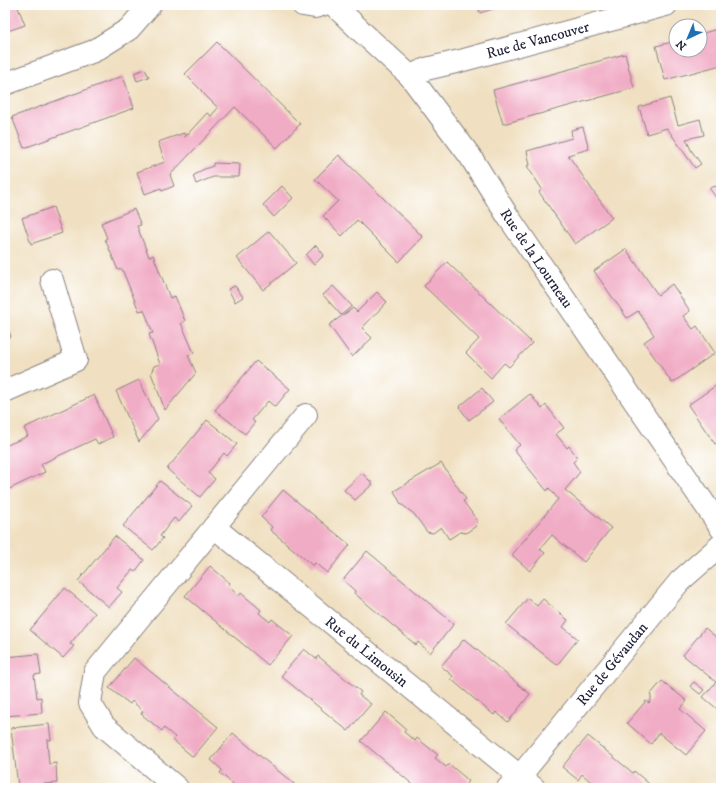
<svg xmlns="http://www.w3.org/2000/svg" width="726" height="793" viewBox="0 0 726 793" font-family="'IM FELL DW Pica',serif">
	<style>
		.building { fill: #f1acc5 }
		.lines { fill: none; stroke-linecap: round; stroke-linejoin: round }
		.street-casing { stroke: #89817e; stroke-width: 24 }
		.secondary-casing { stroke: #89817e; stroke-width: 24 }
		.street { stroke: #fff; stroke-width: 22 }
		.secondary { stroke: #fff; stroke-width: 22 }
		.labels { text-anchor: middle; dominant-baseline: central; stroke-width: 3; stroke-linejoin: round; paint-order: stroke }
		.street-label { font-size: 15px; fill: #22223b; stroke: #fff }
	</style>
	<rect width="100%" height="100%" fill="#fff"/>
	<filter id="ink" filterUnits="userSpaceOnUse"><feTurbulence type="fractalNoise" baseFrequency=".025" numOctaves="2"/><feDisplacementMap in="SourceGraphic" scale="8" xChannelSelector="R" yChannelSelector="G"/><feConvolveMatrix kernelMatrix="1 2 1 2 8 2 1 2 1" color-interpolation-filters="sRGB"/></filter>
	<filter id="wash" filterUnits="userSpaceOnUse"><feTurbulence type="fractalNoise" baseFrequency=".012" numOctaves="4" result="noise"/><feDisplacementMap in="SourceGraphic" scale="16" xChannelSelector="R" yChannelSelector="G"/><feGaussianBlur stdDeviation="0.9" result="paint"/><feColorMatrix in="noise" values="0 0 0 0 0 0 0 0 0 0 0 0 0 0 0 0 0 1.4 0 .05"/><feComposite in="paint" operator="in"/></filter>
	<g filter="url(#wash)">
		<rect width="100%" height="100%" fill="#f0e0c1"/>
		<g id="blocks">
			<!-- building -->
			<path class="building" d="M5,5H17L25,25L5,32Z
				M478,5H506L480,13Z
				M721,28V65L665,80L656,46L676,41V50H700V34Z
				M217,42L300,124L277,148L235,107L170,175L174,186L162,191L161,188L145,194L137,172L165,162L158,142L184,133L185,137L207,113L211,116L218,108L201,91H202L185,74Z
				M625,54L634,88L503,124L493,90Z
				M145,69L149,77L137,81L134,73Z
				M123,76L134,108L24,148L12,117Z
				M670,98L678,125L700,119L704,135L686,139L691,150L701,164L695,168L667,128L647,134L639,107Z
				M583,127L589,149L568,155L612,218L575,244L539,192L542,189L527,166L530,165L527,151L572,138L571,130Z
				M339,155L423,237L399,262L357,220L342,236L323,216L338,201L315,179Z
				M5,159L9,168L5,169Z
				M213,163L240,164L239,177H213L196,184L193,176L202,170L213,166Z
				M721,185V204L709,188Z
				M282,186L293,198L274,217L263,205Z
				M53,207L62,233L31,244L22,218Z
				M134,209L141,225L137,226L149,257L153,255L170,298L175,296L185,321L181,323L194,353L188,355L196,373L165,410L151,373L154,366L160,364L149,334L153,333L144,310L139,311L122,269L118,270L105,239L107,238L101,223Z
				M269,231L296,263L263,290L237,258Z
				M316,245L324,255L314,265L306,255Z
				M626,249L658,295L672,284L690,311L683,316L693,329L697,326L715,353L672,383L644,342L654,335L638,311L627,318L594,271Z
				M447,262L532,343L509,367L504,363L491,378L466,353L479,339L424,286Z
				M235,286L243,297L235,302L228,289Z
				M333,286L352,306L341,315L323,295Z
				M377,292L387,302L362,328L372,338L352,357L329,325L353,308L357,312Z
				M5,320L11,337L5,339Z
				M256,361L290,389L275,407L268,401L252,420L255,422L245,434L215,410Z
				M139,380L158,419L139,442L116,391Z
				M721,382V440L715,444L688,405Z
				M482,388L493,402L469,420L459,407Z
				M530,394L542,409L546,405L564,428L556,434L567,448L569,446L578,458L573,462L580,472L565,490L611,528L584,562L552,535L540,549L545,553L530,571L512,555L558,499L549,488L547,491L514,450L520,445L499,419Z
				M94,395L113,437L98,444L95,439L41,464L45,472L5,491V446L28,436L24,428Z
				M207,420L237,444L227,456L224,453L208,473L215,479L200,497L167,469Z
				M441,463L466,499L463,501L477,520L476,526L466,533L460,532L449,539L441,527L433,533L427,532L414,514L401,504L394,491Z
				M362,473L373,484L355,500L344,490Z
				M160,481L192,506L179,522L174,518L160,536L163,538L153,550L123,526Z
				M283,490L350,545L327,573L315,563L313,566L280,538L270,530L272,527L261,517Z
				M115,536L144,560L135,572L132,570L117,588L122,592L109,607L78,581Z
				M367,551L454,624L430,653L418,642L416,645L354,593L355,591L343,580Z
				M210,566L230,583L228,586L239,596L241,593L261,610L259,613L270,622L272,619L293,636L268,665L185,596Z
				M65,588L95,613L70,644L74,646L63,658L30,630Z
				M528,598L537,606L543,599L568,620L563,627L578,639L557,665L506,624Z
				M705,628L721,641V712L703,697L716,682L683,655Z
				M464,639L530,694L508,722L496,712L494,715L472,697L451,679L453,676L441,666Z
				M304,649L316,659L318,656L361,692L359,695L371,704L348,731L281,676Z
				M38,654L41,674L34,675L37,698L41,697L42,713L5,716V657Z
				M134,658L218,727L193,757L173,740L175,737L164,728L162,731L141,714L143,711L132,701L130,704L109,688Z
				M662,681L687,701L680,709L706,731L686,755L659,733L651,744L627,723L646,701L649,703L651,700V696L650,695Z
				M694,682L704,690L700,694L690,686Z
				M386,712L406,729L404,732L415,741L417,738L438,755L435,758L446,767L449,764L469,781L463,788H417L361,741Z
				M49,724L51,740H47L49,764L56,763L57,783L18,786L11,728Z
				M233,733L266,761L299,788H238L220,773L222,770L211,760Z
				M588,736L633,773L634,771L654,788H598L582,774L578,780L562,767Z"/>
		</g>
	</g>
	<g filter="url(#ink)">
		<use href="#blocks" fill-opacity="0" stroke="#89817e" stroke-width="1"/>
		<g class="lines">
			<!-- street casing -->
			<g class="street-casing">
				<g id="street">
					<path id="s1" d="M410,76L426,69L460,61L666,5"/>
					<path d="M5,84L94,51L129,29L150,5"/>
					<path d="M5,391L76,360L52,280"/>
					<path id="s2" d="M214,527L534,788"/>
					<path d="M177,788L104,726L90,703L95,672L306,415"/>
					<path id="s3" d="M508,788L520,776L680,581L721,545"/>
				</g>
			</g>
			<!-- secondary casing -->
			<g class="secondary-casing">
				<g id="secondary">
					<path d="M303,5L315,7L322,5"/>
					<path id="s4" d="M334,5L363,33L410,76L470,156L507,215L721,528"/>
				</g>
			</g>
			<!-- street -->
			<use href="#street" class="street"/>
			<!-- secondary -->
			<use href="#secondary" class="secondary"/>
		</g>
	</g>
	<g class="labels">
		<!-- street labels -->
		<g class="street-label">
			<text stroke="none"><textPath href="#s1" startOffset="133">Rue de Vancouver</textPath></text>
			<text stroke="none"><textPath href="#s4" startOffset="326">Rue de la Lourneau</textPath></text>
			<text stroke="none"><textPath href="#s2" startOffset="197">Rue du Limousin</textPath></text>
			<text stroke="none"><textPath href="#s3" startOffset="162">Rue de Gévaudan</textPath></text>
		</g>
	</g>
	<!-- margin -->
	<rect width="726" height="793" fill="none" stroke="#fff" stroke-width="20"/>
	<!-- north arrow -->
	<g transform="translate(688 38) rotate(224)"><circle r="19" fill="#ffffff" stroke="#a7a7b1"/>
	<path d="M0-3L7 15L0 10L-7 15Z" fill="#1f6fb2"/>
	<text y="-6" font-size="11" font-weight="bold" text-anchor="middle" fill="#22223b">N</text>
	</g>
</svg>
